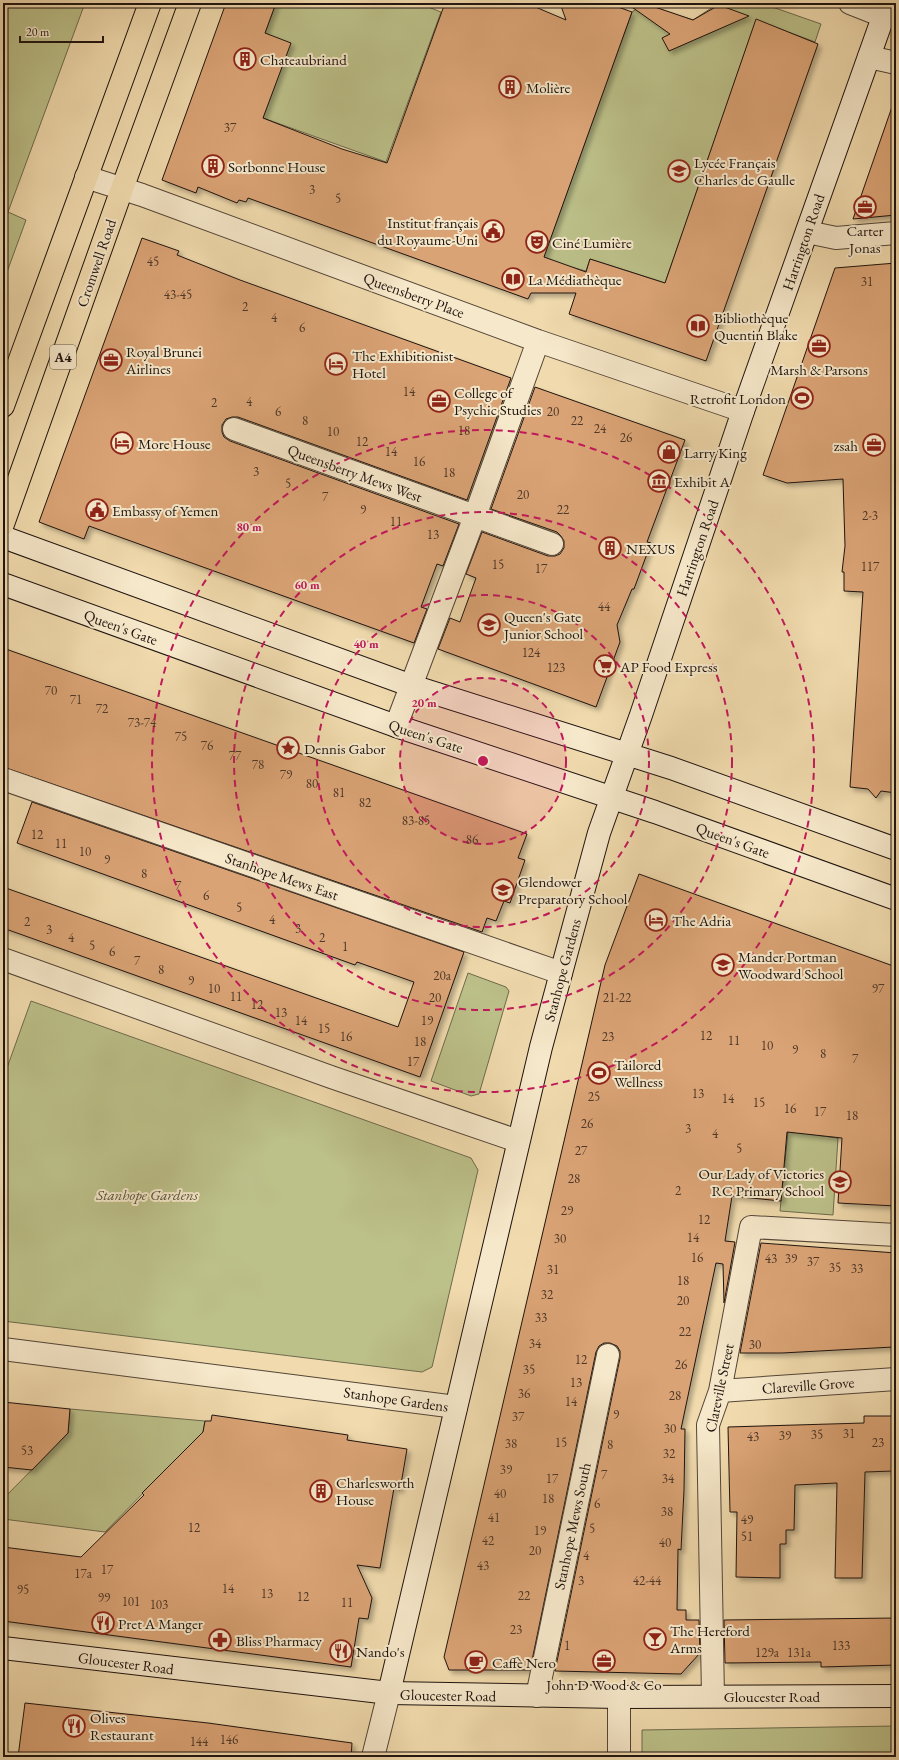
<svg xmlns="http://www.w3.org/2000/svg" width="899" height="1760" viewBox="0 0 899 1760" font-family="'EB Garamond',serif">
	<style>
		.green { fill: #bcc089; stroke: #6d6a4c }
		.building { fill: #daa374; stroke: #1e130f; filter: url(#shadow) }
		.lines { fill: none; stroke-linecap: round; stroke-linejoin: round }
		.street-casing { stroke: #534537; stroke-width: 24 }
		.secondary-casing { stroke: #1e130f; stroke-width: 24 }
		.highway-casing { stroke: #1e130f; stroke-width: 24 }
		.street { stroke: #f6e8ca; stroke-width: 22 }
		.secondary { stroke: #f6e8ca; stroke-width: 22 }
		.highway { stroke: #f1dbae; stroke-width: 22 }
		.ring { fill: none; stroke: #c2185b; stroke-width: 2; stroke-dasharray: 7 5 }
		.labels { text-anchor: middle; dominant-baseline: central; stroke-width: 4; stroke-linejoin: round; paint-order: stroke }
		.number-label { font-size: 13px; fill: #4d3728 }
		.shield { fill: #f6e8ca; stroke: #5f5347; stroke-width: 1 }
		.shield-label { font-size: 14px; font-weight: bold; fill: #1e130f }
		.poi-label { font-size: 15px; fill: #1e130f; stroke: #f6e8ca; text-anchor: start }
		.street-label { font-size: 15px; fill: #1e130f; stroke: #f6e8ca }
		.park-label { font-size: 15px; font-style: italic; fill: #55503a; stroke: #f6e8ca }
		.centre { fill: #c2185b; stroke: #f6e8ca; stroke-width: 2 }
		.ring-label { font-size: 12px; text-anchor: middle; font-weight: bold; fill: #c2185b; stroke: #f6e8ca; stroke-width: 4; stroke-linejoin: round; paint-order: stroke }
	</style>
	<defs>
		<filter id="shadow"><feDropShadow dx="3.5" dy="3.5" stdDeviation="2" flood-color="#0004"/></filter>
	</defs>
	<rect width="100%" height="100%" fill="#f1dbae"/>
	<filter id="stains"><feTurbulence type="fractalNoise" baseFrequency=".005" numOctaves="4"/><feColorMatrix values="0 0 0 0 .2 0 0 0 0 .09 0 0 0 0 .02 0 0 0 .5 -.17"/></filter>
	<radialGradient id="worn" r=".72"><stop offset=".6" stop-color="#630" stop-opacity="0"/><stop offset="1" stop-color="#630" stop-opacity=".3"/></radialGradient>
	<!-- green -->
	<path class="green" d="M5,3H85L8,212L26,220L3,283V8Z
		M276,3H418L441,12L386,162L263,118L265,33Z
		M719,3H761L821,24L815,42L756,20L665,283L590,259L586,271L574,268L569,284L542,261L632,12L644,4L693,20Z
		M468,973L506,987L509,991L479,1094L471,1096L431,1081Z
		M31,1001L471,1158L478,1170L432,1367L422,1372L3,1321V1079Z
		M788,1131L838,1138L833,1215L780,1211Z
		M70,1409L205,1421L203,1432L105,1532L3,1519V1499L68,1433Z
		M896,1726V1757H642V1730Z"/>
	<!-- building -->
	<path class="building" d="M226,3H276L265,33L291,43L263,118L342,149L387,163L445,3H526L566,20L560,3H607L632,12L544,257L586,272L590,259L665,283L756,19L818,44L706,361L569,314L576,293H531L528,299L248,198L246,202L239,200L237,203L198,187L196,193L162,180Z
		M630,3H643L693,20L719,5L749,16L669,51L662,38L670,34L629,5Z
		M893,104L896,105V215L853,219Z
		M142,238L179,251L177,255L240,280L511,378L467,500L238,417H232L226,419L222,425V432L224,437L230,441L459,524L443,566L437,564L421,607L427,609L414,643L89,526L84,539L39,522Z
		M896,263V793L881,791L876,798L868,789L850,787L863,592L844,591V572H842L845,546L843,479L787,483L763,475L835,268Z
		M535,387L685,440L647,542L651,543L634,589H632L617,625L620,642L596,707L438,649L450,618L460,622L476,578L466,574L482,532L548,556H555L560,554L564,548V541L561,536L557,532L491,509Z
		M3,648L527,834L518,858L525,860L510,903L504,901L496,921L487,918L482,932L3,767Z
		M32,802L464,952L420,1077L3,928V887L398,1027L414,982L357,962L355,965L17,843Z
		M639,874L896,967V1206L838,1203L842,1138L787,1132L781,1201L732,1196L725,1241L735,1242L724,1303L723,1264L716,1263L681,1429H685L684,1490L681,1550L678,1549L677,1610H686V1620H699L700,1653L681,1674L555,1671L620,1358V1351L617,1346L610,1343H604L599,1346L596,1352L530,1670H449L444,1657L605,965Z
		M761,1243L896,1253V1336L893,1337V1347L782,1353H740Z
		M3,1402L70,1409L68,1433L32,1470L3,1467Z
		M212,1415L348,1435L347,1440L407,1449L400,1490L394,1488L380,1568L357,1565L372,1598L368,1619L359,1618L351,1667L3,1621V1547L81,1557L144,1495L142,1493L203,1432L205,1421H211Z
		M864,1416H896V1464H893V1471L865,1472L862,1578H835L837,1483L795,1485L794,1530H786V1544H780V1578L736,1577L737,1512H730L728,1427L864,1423Z
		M896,1618V1665L821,1667V1662L725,1663L724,1620Z
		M25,1703L208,1723L352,1743L351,1757H18Z"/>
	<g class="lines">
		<!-- street casing -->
		<g class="street-casing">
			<path id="street" d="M850,3L883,16
				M869,57L896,63
				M86,177L142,195L538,341L743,411
				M807,232L836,238L896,233
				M234,429L552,544
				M396,726L475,516L538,341
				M3,779L561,973
				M3,959L331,1077L518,1141
				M3,1349L456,1407
				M720,1391L896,1379
				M537,1696L608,1355
				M713,1696L708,1425L720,1391L751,1227L896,1235
				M373,1757L389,1693
				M619,1757V1697"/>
		</g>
		<!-- secondary casing -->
		<g class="secondary-casing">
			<path id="secondary" d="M3,537L412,686L671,768L896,849
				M3,584L396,726L655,812L896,899
				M3,1648L389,1693L619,1697L896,1696
				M389,1693L541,1047L599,833L641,715L743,411L888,3"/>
		</g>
		<!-- highway casing -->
		<g class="highway-casing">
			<path id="highway" d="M3,406L150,3
				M3,524L122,189L190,3"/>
		</g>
		<!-- street -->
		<use href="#street" class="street"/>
		<!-- secondary -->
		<use href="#secondary" class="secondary"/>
		<!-- highway -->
		<use href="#highway" class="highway"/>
	</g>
	<!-- distance rings -->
	<circle cx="483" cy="761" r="83" fill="#c2185b" fill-opacity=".12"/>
	<g class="ring">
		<circle cx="483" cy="761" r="83"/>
		<circle cx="483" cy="761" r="166"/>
		<circle cx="483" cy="761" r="249"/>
		<circle cx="483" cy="761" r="331"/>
	</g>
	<!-- icons -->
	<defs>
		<g id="building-ring" transform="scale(1.15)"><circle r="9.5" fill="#f6e8ca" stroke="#8f2418" stroke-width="1.5"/><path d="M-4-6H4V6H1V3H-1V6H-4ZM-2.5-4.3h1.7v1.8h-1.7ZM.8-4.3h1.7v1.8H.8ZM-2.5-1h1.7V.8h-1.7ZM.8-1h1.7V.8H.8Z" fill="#8f2418"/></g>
		<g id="school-ring" transform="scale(1.15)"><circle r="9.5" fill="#f6e8ca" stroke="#8f2418" stroke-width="1.5"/><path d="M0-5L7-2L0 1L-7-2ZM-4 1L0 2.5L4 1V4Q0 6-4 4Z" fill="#8f2418"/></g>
		<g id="office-ring" transform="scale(1.15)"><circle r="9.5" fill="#f6e8ca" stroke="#8f2418" stroke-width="1.5"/><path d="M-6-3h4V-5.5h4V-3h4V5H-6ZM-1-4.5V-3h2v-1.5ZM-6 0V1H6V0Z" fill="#8f2418"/></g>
		<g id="civic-ring" transform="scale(1.15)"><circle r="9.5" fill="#f6e8ca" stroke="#8f2418" stroke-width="1.5"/><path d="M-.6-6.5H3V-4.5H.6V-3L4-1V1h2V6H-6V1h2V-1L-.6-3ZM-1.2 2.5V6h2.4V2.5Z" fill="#8f2418"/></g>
		<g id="theatre-ring" transform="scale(1.15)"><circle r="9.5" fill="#f6e8ca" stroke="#8f2418" stroke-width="1.5"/><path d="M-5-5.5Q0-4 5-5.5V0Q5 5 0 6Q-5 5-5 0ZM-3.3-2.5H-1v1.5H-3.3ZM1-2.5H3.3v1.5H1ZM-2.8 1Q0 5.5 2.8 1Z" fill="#8f2418"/></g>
		<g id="library-ring" transform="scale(1.15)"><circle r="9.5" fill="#f6e8ca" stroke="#8f2418" stroke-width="1.5"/><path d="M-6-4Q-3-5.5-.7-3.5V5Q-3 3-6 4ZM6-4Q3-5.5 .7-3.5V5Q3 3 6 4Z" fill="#8f2418"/></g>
		<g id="hotel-ring" transform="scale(1.15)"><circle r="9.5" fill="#f6e8ca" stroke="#8f2418" stroke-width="1.5"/><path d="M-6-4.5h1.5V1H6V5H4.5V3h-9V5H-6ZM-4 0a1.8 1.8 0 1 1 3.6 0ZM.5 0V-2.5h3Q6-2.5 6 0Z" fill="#8f2418"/></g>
		<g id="stadium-ring" transform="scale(1.15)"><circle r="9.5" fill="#f6e8ca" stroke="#8f2418" stroke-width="1.5"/><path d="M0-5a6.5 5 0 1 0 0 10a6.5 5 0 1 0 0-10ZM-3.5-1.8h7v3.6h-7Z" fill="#8f2418"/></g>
		<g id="shop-ring" transform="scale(1.15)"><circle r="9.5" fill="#f6e8ca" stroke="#8f2418" stroke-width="1.5"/><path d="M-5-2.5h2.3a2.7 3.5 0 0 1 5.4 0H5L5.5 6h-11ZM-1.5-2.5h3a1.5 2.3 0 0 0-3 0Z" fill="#8f2418"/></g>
		<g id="museum-ring" transform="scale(1.15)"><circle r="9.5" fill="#f6e8ca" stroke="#8f2418" stroke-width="1.5"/><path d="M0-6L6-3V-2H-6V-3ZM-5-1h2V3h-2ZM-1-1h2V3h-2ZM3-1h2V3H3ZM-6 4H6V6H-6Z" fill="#8f2418"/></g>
		<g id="supermarket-ring" transform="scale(1.15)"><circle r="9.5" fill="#f6e8ca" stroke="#8f2418" stroke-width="1.5"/><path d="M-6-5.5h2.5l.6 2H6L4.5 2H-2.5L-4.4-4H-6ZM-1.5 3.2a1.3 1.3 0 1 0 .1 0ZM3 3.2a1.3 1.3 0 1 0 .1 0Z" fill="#8f2418"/></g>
		<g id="sight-ring" transform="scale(1.15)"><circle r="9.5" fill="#f6e8ca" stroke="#8f2418" stroke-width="1.5"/><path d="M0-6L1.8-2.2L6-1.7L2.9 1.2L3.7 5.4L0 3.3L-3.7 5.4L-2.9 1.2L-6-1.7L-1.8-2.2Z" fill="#8f2418"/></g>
		<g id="restaurant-ring" transform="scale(1.15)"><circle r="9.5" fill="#f6e8ca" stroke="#8f2418" stroke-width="1.5"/><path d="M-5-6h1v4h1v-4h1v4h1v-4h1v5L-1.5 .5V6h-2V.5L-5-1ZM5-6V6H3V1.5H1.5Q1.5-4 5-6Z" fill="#8f2418"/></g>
		<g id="bar-ring" transform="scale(1.15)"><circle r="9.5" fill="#f6e8ca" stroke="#8f2418" stroke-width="1.5"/><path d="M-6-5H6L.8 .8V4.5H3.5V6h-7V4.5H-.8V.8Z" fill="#8f2418"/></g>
		<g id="pharmacy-ring" transform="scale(1.15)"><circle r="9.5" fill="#f6e8ca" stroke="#8f2418" stroke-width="1.5"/><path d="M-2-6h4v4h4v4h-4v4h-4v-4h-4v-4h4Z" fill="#8f2418"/></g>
		<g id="cafe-ring" transform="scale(1.15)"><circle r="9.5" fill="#f6e8ca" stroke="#8f2418" stroke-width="1.5"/><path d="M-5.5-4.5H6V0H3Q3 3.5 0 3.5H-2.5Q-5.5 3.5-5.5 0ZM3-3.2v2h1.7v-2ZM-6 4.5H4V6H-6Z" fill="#8f2418"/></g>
	</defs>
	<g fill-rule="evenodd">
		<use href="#building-ring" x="245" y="59"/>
		<use href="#building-ring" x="510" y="87"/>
		<use href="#building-ring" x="213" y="166"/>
		<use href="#school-ring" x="679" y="171"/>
		<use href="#office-ring" x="865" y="207"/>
		<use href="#civic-ring" x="493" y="231"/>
		<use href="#theatre-ring" x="537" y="242"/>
		<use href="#library-ring" x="513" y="279"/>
		<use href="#library-ring" x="698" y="326"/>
		<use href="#office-ring" x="819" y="346"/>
		<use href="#office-ring" x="111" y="360"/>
		<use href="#hotel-ring" x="336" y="364"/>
		<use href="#stadium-ring" x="802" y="398"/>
		<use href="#office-ring" x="439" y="401"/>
		<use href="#hotel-ring" x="122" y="443"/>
		<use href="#office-ring" x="874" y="445"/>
		<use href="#shop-ring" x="669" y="452"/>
		<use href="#museum-ring" x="659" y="481"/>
		<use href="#civic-ring" x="97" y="510"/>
		<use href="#building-ring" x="610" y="548"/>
		<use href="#school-ring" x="489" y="625"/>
		<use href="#supermarket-ring" x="605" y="666"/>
		<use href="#sight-ring" x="288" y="748"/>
		<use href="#school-ring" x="503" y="890"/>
		<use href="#hotel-ring" x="656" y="920"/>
		<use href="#school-ring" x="723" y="965"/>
		<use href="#stadium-ring" x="599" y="1073"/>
		<use href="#school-ring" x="840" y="1182"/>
		<use href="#building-ring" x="321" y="1491"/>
		<use href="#restaurant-ring" x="103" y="1623"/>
		<use href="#bar-ring" x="655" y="1639"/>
		<use href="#pharmacy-ring" x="220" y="1640"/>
		<use href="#restaurant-ring" x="341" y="1651"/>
		<use href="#office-ring" x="604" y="1661"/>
		<use href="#cafe-ring" x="476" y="1662"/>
		<use href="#restaurant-ring" x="74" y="1726"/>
	</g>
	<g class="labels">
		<!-- number labels -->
		<g class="number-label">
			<text x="230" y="127">37</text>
			<text x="312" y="189">3</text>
			<text x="338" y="198">5</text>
			<text x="153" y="261">45</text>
			<text x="867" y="281">31</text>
			<text x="178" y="294">43-45</text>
			<text x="245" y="306">2</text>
			<text x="274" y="317">4</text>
			<text x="302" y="327">6</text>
			<text x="409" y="391">14</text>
			<text x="249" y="401">4</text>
			<text x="214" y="402">2</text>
			<text x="278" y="411">6</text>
			<text x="553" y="411">20</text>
			<text x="305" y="420">8</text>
			<text x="577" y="420">22</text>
			<text x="600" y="428">24</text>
			<text x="464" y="430">18</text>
			<text x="333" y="431">10</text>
			<text x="626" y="437">26</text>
			<text x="362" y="441">12</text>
			<text x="391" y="451">14</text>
			<text x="419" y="461">16</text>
			<text x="256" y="471">3</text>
			<text x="449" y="472">18</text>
			<text x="288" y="483">5</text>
			<text x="523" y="494">20</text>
			<text x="325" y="496">7</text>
			<text x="363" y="509">9</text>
			<text x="563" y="509">22</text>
			<text x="870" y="515">2-3</text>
			<text x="396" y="521">11</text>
			<text x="433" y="534">13</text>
			<text x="498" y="564">15</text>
			<text x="870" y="566">117</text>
			<text x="541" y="568">17</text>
			<text x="604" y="606">44</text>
			<text x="531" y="652">124</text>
			<text x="556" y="667">123</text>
			<text x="51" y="690">70</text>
			<text x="76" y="699">71</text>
			<text x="102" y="708">72</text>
			<text x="142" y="722">73-74</text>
			<text x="181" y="736">75</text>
			<text x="207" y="745">76</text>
			<text x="235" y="755">77</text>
			<text x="258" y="764">78</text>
			<text x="286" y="774">79</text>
			<text x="312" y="783">80</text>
			<text x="339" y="792">81</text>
			<text x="365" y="802">82</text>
			<text x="416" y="820">83-85</text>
			<text x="37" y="834">12</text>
			<text x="472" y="839">86</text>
			<text x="61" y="843">11</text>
			<text x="85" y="851">10</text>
			<text x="107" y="859">9</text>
			<text x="144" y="873">8</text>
			<text x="178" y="885">7</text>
			<text x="206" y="895">6</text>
			<text x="239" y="907">5</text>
			<text x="272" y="919">4</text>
			<text x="27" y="921">2</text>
			<text x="298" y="928">3</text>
			<text x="49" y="929">3</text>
			<text x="71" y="937">4</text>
			<text x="322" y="937">2</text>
			<text x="92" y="945">5</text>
			<text x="345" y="946">1</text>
			<text x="112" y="951">6</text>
			<text x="137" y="960">7</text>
			<text x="161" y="969">8</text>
			<text x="442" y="975">20a</text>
			<text x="191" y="980">9</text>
			<text x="214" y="988">10</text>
			<text x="878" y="988">97</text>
			<text x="236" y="996">11</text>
			<text x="435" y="997">20</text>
			<text x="617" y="997">21-22</text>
			<text x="257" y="1004">12</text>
			<text x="281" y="1012">13</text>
			<text x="301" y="1020">14</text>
			<text x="427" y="1020">19</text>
			<text x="324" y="1028">15</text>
			<text x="706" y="1035">12</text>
			<text x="346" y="1036">16</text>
			<text x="608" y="1036">23</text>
			<text x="734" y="1040">11</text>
			<text x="420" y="1041">18</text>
			<text x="767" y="1045">10</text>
			<text x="795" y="1049">9</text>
			<text x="823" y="1053">8</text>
			<text x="855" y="1058">7</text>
			<text x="413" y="1061">17</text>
			<text x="698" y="1093">13</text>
			<text x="594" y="1096">25</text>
			<text x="728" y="1098">14</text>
			<text x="759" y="1102">15</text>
			<text x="790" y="1108">16</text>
			<text x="820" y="1111">17</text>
			<text x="852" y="1115">18</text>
			<text x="587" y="1123">26</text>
			<text x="688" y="1128">3</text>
			<text x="715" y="1133">4</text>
			<text x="739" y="1148">5</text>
			<text x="581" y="1150">27</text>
			<text x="574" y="1178">28</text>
			<text x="678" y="1190">2</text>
			<text x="567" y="1210">29</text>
			<text x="704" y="1219">12</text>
			<text x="693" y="1237">14</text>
			<text x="560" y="1238">30</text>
			<text x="697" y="1257">16</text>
			<text x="771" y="1258">43</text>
			<text x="791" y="1258">39</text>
			<text x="813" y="1261">37</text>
			<text x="835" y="1267">35</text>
			<text x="857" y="1268">33</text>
			<text x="553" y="1269">31</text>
			<text x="683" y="1280">18</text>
			<text x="547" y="1294">32</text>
			<text x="683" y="1300">20</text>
			<text x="541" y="1317">33</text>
			<text x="685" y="1331">22</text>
			<text x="535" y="1343">34</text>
			<text x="755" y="1344">30</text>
			<text x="581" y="1359">12</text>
			<text x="681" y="1364">26</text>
			<text x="529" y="1369">35</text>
			<text x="576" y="1382">13</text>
			<text x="524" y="1393">36</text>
			<text x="675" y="1395">28</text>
			<text x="571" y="1401">14</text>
			<text x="616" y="1414">9</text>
			<text x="518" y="1416">37</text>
			<text x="670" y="1428">30</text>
			<text x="849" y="1433">31</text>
			<text x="817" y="1434">35</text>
			<text x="785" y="1435">39</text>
			<text x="753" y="1436">43</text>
			<text x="561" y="1442">15</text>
			<text x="878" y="1442">23</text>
			<text x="511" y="1443">38</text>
			<text x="610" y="1444">8</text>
			<text x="27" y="1450">53</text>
			<text x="669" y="1453">32</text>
			<text x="506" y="1469">39</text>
			<text x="604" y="1474">7</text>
			<text x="552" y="1478">17</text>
			<text x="668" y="1478">34</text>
			<text x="500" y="1493">40</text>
			<text x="548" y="1498">18</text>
			<text x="597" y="1503">6</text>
			<text x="667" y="1511">38</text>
			<text x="494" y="1517">41</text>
			<text x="747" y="1519">49</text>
			<text x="194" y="1527">12</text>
			<text x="592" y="1528">5</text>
			<text x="540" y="1530">19</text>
			<text x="747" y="1536">51</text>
			<text x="488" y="1540">42</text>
			<text x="665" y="1542">40</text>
			<text x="535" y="1550">20</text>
			<text x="586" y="1555">4</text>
			<text x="483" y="1565">43</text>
			<text x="107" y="1569">17</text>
			<text x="83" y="1573">17a</text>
			<text x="581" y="1580">3</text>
			<text x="647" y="1580">42-44</text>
			<text x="228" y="1588">14</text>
			<text x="23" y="1589">95</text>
			<text x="267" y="1593">13</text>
			<text x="524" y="1595">22</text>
			<text x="303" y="1596">12</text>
			<text x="104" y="1597">99</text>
			<text x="131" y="1601">101</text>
			<text x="347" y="1602">11</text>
			<text x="159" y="1604">103</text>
			<text x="516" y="1629">23</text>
			<text x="567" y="1645">1</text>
			<text x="841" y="1645">133</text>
			<text x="767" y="1652">129a</text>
			<text x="799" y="1652">131a</text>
			<text x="229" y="1739">146</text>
			<text x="199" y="1741">144</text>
		</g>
		<!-- shield labels -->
		<rect class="shield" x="50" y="345" width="26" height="24" rx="3"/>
		<g class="shield-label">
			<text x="63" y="357">A4</text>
		</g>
		<!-- poi labels -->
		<g class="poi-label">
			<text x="260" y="59">Chateaubriand</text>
			<text x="526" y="87">Molière</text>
			<text x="694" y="162">Lycée Français<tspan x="694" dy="17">Charles de Gaulle</tspan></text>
			<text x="228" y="166">Sorbonne House</text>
			<text x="478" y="222" text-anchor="end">Institut français<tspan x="478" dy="17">du Royaume-Uni</tspan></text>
			<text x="865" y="230" text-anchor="middle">Carter<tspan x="865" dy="17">Jonas</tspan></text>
			<text x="552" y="242">Ciné Lumière</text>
			<text x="528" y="279">La Médiathèque</text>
			<text x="714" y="317">Bibliothèque<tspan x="714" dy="17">Quentin Blake</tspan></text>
			<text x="126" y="351">Royal Brunei<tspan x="126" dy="17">Airlines</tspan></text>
			<text x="352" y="355">The Exhibitionist<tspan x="352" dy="17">Hotel</tspan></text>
			<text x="819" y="369" text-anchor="middle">Marsh &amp; Parsons</text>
			<text x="454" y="392">College of<tspan x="454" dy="17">Psychic Studies</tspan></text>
			<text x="786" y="398" text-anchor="end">Retrofit London</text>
			<text x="138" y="443">More House</text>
			<text x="858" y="445" text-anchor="end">zsah</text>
			<text x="684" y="452">Larry King</text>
			<text x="674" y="481">Exhibit A</text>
			<text x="112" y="510">Embassy of Yemen</text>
			<text x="626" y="548">NEXUS</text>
			<text x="504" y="616">Queen's Gate<tspan x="504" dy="17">Junior School</tspan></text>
			<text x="620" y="666">AP Food Express</text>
			<text x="304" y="748">Dennis Gabor</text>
			<text x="518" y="881">Glendower<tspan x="518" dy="17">Preparatory School</tspan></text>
			<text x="672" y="920">The Adria</text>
			<text x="738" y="956">Mander Portman<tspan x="738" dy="17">Woodward School</tspan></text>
			<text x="614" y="1064">Tailored<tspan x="614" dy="17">Wellness</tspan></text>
			<text x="824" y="1173" text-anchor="end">Our Lady of Victories<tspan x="824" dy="17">RC Primary School</tspan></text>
			<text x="336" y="1482">Charlesworth<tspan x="336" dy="17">House</tspan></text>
			<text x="118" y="1623">Pret A Manger</text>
			<text x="670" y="1630">The Hereford<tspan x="670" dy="17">Arms</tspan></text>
			<text x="236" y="1640">Bliss Pharmacy</text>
			<text x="356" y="1651">Nando's</text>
			<text x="492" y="1662">Caffè Nero</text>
			<text x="604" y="1684" text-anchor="middle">John D Wood &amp; Co</text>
			<text x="90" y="1717">Olives<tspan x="90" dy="17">Restaurant</tspan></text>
		</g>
		<!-- street labels -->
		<g class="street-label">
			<text transform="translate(803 242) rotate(-71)">Harrington Road</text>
			<text transform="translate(96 263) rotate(-71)">Cromwell Road</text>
			<text transform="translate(414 295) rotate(20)">Queensberry Place</text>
			<text transform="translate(355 473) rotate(20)">Queensberry Mews West</text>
			<text transform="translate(697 548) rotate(-71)">Harrington Road</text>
			<text transform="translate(121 627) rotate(20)">Queen's Gate</text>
			<text transform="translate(426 736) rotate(18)">Queen's Gate</text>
			<text transform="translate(733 840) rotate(20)">Queen's Gate</text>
			<text transform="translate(282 876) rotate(19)">Stanhope Mews East</text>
			<text transform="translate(562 970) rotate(-75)">Stanhope Gardens</text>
			<text transform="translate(808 1385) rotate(-4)">Clareville Grove</text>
			<text transform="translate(719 1388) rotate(-78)">Clareville Street</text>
			<text transform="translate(396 1399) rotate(8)">Stanhope Gardens</text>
			<text transform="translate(572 1526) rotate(-78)">Stanhope Mews South</text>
			<text transform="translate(126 1663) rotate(7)">Gloucester Road</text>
			<text transform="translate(448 1695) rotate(1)">Gloucester Road</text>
			<text x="772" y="1696">Gloucester Road</text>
		</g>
		<!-- park labels -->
		<g class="park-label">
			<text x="147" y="1194">Stanhope Gardens</text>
		</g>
	</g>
	<circle cx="483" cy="761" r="6" class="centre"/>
	<g class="ring-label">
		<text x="249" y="531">80 m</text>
		<text x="307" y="589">60 m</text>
		<text x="366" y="648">40 m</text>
		<text x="424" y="707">20 m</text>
	</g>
	<!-- margin -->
	<rect width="899" height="1760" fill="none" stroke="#f1dbae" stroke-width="16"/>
	<rect x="4" y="4" width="891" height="1752" fill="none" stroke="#1e130f" stroke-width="2"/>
	<rect x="8" y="8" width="883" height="1744" fill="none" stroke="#1e130f"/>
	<!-- scale -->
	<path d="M20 36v6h83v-6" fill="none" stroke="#1e130f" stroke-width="2"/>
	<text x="26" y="36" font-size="12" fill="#1e130f" stroke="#f6e8ca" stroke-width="3" paint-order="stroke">20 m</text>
	<rect width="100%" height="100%" filter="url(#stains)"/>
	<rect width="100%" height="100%" fill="url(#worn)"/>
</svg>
